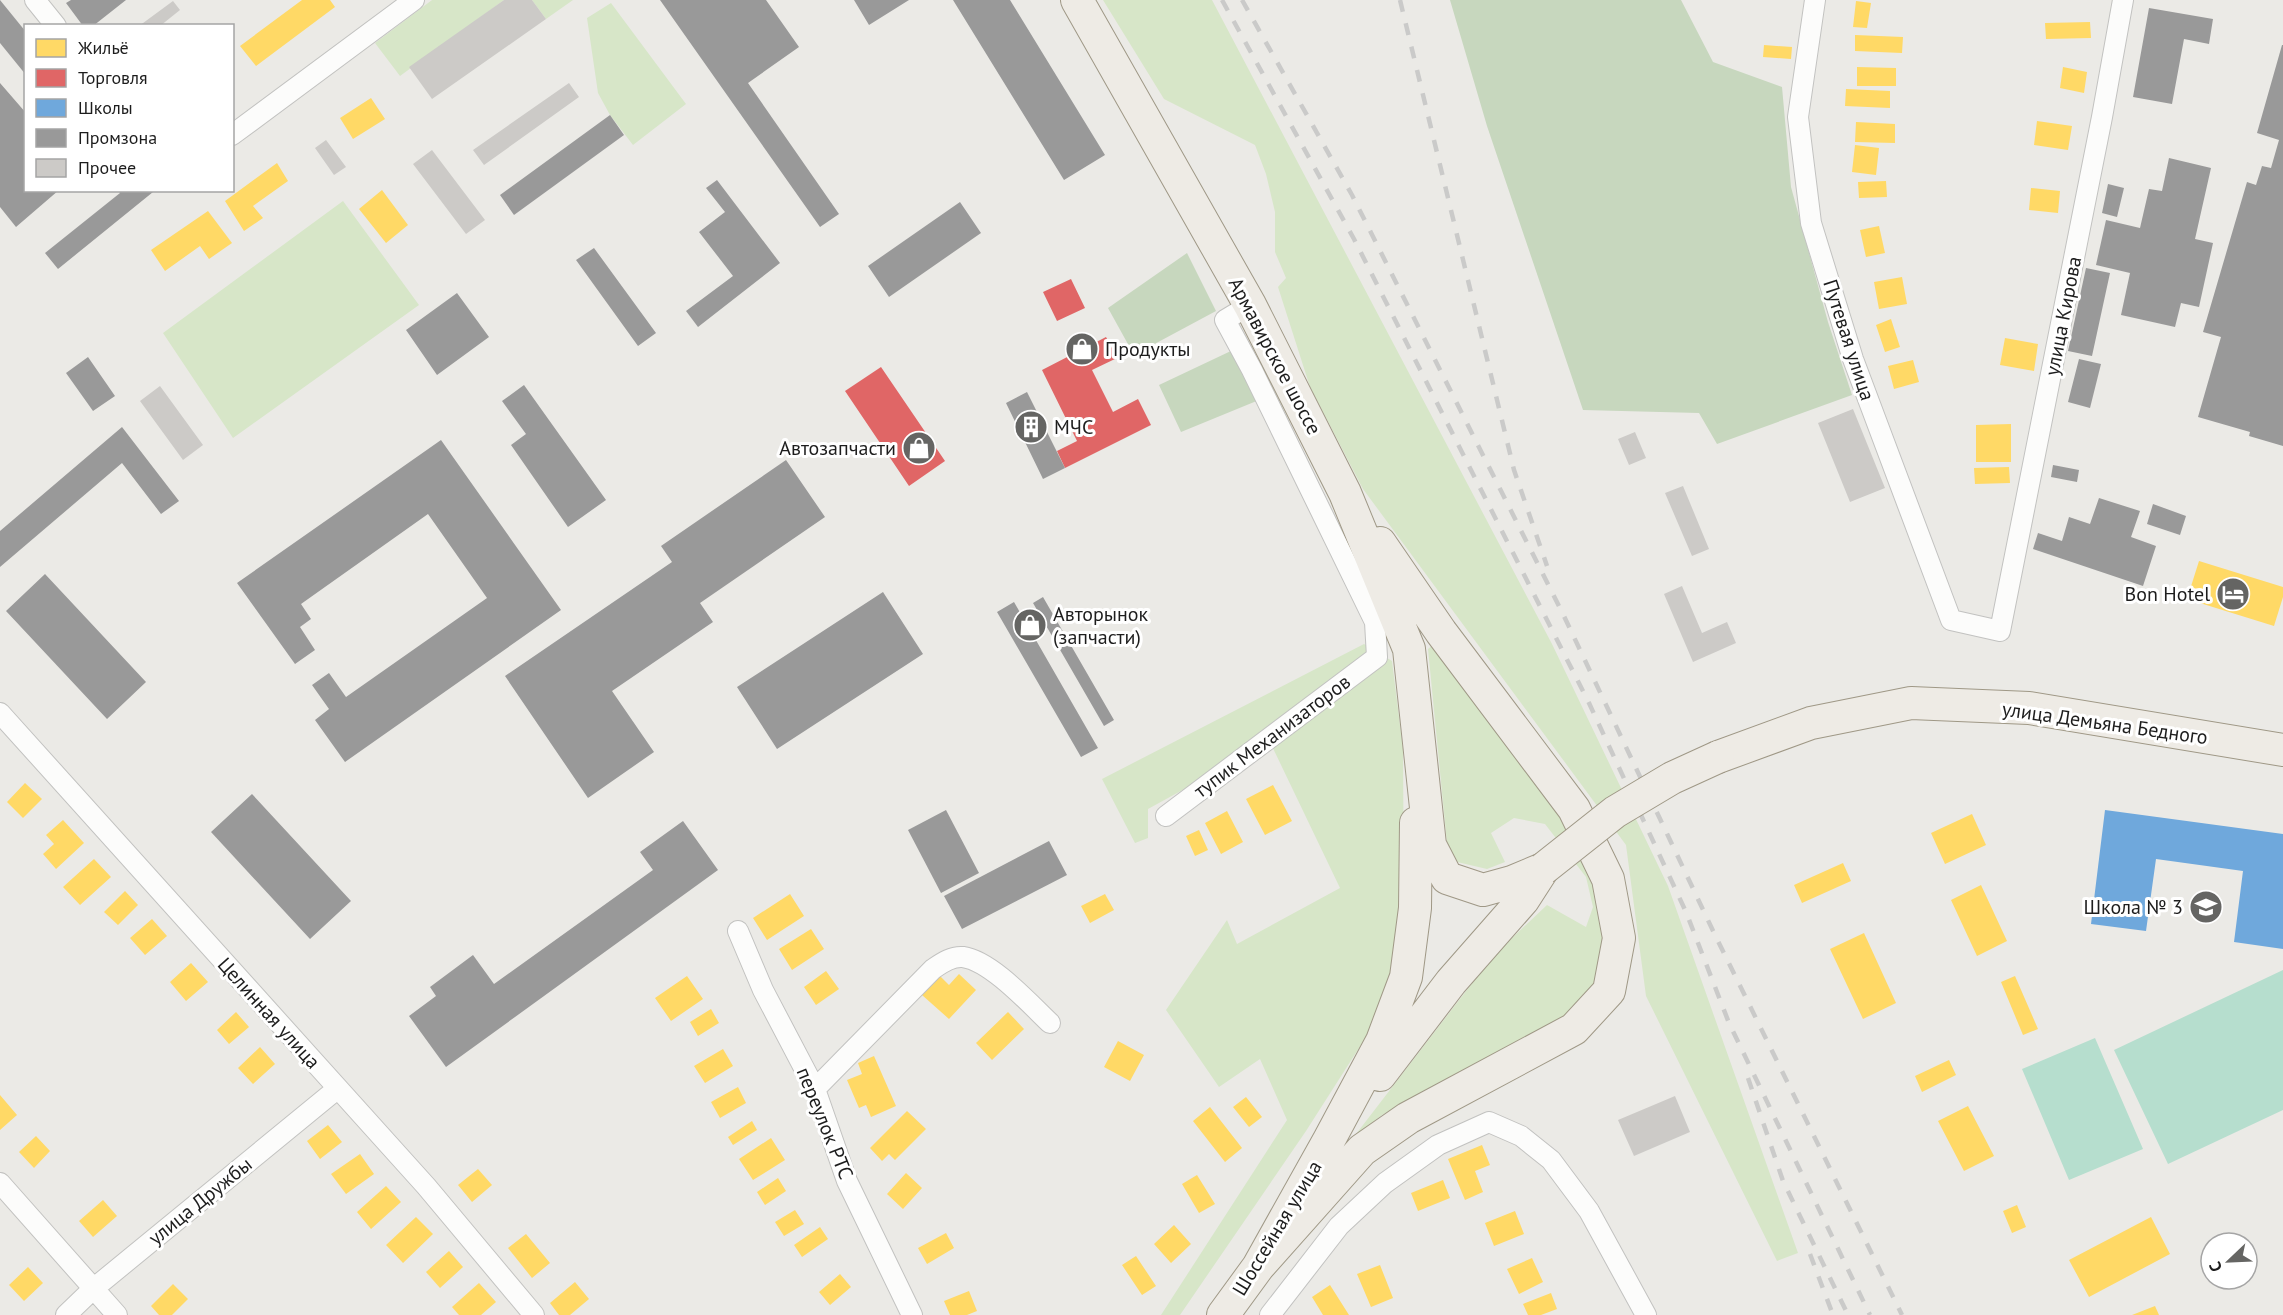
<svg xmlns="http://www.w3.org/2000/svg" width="2283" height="1315" viewBox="0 0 2283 1315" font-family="'PT Sans',sans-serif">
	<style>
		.grass { fill: #d7e6c8 }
		.forest { fill: #c7d7be }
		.pitch { fill: #b6dece }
		.homes { fill: #ffd966 }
		.shops { fill: #e06666 }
		.schools { fill: #6fa8dc }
		.industry { fill: #999 }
		.building { fill: #cccac7 }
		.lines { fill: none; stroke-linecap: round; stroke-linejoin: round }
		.street-casing { stroke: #c2c2c0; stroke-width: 22 }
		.primary-casing { stroke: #9f9886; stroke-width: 34 }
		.street { stroke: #fcfcfb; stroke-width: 20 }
		.primary { stroke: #eeebe5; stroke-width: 32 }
		.rail { stroke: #cacac9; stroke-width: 4.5; stroke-dasharray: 12 12; stroke-linecap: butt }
		.primary-bridge-casing { stroke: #9f9886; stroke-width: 34; stroke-linecap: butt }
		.primary-bridge { stroke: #eeebe5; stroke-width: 32 }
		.labels { text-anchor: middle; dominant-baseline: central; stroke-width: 6; stroke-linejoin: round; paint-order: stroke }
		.street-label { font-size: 20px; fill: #1d1d1d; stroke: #fff }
		.poi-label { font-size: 20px; fill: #1d1d1d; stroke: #fff; text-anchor: start }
	</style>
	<rect width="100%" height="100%" fill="#ebeae6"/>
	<!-- grass -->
	<path class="grass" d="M432,0H504L400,76L375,43Z
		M532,0H573L546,19Z
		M1103,0H1212L1552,644L1668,886L1798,1253L1777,1261L1646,996L1626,845L1363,489L1310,387L1278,287L1286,278L1275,252V212L1266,174L1255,145L1164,99Z
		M611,3L686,104L633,145L610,115L598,93L587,18Z
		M343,201L419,305L233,438L163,333Z
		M1364,644L1392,661L1403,749L1404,916L1382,1012L1306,1131L1180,1315H1161L1287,1120L1260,1059L1219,1087L1166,1010L1227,920L1237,944L1340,888L1270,742L1148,809V838L1135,843L1102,779Z
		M1434,644L1567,815L1608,922L1602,971L1576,1012L1382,1115L1353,1138L1493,956L1547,905L1586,927L1593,907L1586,877L1545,824L1514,818L1491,833L1505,862L1487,869L1457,862L1447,843L1428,649Z"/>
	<!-- forest -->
	<path class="forest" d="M1450,0H1681L1713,62L1782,87L1791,187L1828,322L1852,395L1717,444L1699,413L1583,410L1487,126Z
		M1187,253L1216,311L1134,355L1108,308Z
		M1233,350L1259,400L1181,432L1159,385Z"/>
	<!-- pitch -->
	<path class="pitch" d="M2283,970V1110L2168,1164L2114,1050Z
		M2095,1038L2143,1149L2069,1180L2022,1069Z"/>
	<!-- homes -->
	<path class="homes" d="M302,0H330L335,7L256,66L240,46Z
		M1856,1L1871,3L1867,28L1853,27Z
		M2090,22L2091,38L2046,39L2045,23Z
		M1855,35L1903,37L1902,53L1855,51Z
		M1764,45L1792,47L1791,59L1763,57Z
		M1857,67L1896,68V86H1857Z
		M2063,67L2087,72L2084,93L2060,88Z
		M1846,89L1890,91V108L1845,106Z
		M371,98L385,119L353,139L340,118Z
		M2037,121L2072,126L2068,150L2034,145Z
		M1856,122L1895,124V143L1855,142Z
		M1855,145L1879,148L1876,175L1852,172Z
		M277,163L288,181L253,206L263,218L244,231L225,201Z
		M1886,181L1887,197L1859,198L1858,182Z
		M2031,188L2060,191L2058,213L2029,210Z
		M382,190L408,225L386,243L359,209Z
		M208,211L232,243L209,259L200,246L165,271L151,250Z
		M1879,226L1885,253L1866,257L1860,230Z
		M1902,277L1907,304L1879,309L1874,282Z
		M1891,319L1900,347L1885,352L1876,325Z
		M2005,338L2038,344L2034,371L2000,365Z
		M1913,360L1919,382L1894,389L1888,366Z
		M2011,424V462H1976V425Z
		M2009,467L2010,483L1975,484L1974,468Z
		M2199,561L2283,587V597L2274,626L2187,599Z
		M25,783L42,799L23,818L7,802Z
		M1273,785L1292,821L1265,835L1246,799Z
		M1227,811L1243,842L1221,854L1205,823Z
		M1972,814L1986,845L1945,864L1931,833Z
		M63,820L84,843L56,869L43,854L54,844L46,835Z
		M1199,830L1208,850L1195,856L1186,836Z
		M94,859L111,877L80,905L63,887Z
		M1843,863L1851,881L1802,903L1794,885Z
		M1981,885L2007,941L1977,956L1951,900Z
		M125,891L138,905L118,925L104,912Z
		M790,894L804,916L767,940L753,918Z
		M1105,894L1114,910L1090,923L1081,906Z
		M152,919L167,936L145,955L130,938Z
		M811,929L824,949L792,970L779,949Z
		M1864,933L1896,1003L1863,1019L1830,949Z
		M191,963L208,982L186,1001L170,982Z
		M826,971L839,989L816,1005L804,987Z
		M959,974L976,990L949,1019L922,995L940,976L949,985Z
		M687,976L703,999L671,1021L655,998Z
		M2015,976L2038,1029L2023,1035L2001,982Z
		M711,1009L719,1023L698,1036L690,1022Z
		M236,1012L249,1027L229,1044L217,1030Z
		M1008,1012L1024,1029L992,1060L976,1043Z
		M1118,1041L1144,1055L1130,1081L1104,1067Z
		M260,1047L275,1064L253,1084L238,1068Z
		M723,1049L733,1066L705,1083L694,1066Z
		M874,1056L896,1106L871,1117L866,1105L859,1108L847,1080L862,1074L858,1063Z
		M1949,1060L1956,1075L1922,1092L1915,1076Z
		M738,1087L746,1103L720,1118L711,1102Z
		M0,1095L17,1115L0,1130Z
		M1246,1097L1262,1117L1249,1127L1233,1107Z
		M1968,1106L1994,1156L1964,1171L1938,1121Z
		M1210,1107L1242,1148L1225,1162L1193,1121Z
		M907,1111L926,1129L895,1160L889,1154L882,1161L870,1148Z
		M752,1121L757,1130L733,1145L728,1137Z
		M328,1125L342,1142L320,1159L307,1141Z
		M36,1136L50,1151L34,1168L19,1152Z
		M771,1138L785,1160L753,1180L739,1159Z
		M1482,1145L1490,1165L1475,1171L1483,1192L1465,1200L1448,1159Z
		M360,1154L374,1174L346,1194L331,1174Z
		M478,1169L492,1185L472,1202L458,1185Z
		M906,1173L922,1188L903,1209L887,1194Z
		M1197,1175L1215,1204L1199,1213L1182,1184Z
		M778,1178L786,1191L765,1205L757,1192Z
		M1443,1180L1450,1198L1418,1211L1411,1193Z
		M386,1186L401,1202L371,1229L357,1212Z
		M103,1200L117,1216L93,1237L79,1221Z
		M2017,1205L2026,1227L2012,1233L2003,1211Z
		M795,1210L804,1224L784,1236L775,1222Z
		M1515,1211L1524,1234L1494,1246L1485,1223Z
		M416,1217L433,1234L403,1263L386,1245Z
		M2151,1217L2170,1254L2089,1297L2069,1260Z
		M1174,1225L1191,1244L1171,1263L1154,1244Z
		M820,1227L828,1239L802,1257L794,1245Z
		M946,1233L954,1248L927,1264L918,1248Z
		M526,1234L550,1263L532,1278L508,1248Z
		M449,1251L463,1267L440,1288L426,1272Z
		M1136,1256L1156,1286L1142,1295L1122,1265Z
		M1532,1258L1543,1282L1519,1294L1507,1269Z
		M1380,1265L1393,1298L1371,1307L1357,1274Z
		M28,1267L43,1283L24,1301L9,1285Z
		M840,1274L851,1287L830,1305L819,1292Z
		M575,1282L589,1299L570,1315H559L550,1303Z
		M479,1283L496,1302L481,1315H459L452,1307Z
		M173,1284L188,1299L172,1315H159L151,1306Z
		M1330,1285L1349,1315H1323L1312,1297Z
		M969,1291L977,1311L967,1315H950L944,1301Z
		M1551,1293L1557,1309L1541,1315H1528L1523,1304Z
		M2155,1306L2159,1315H2132Z"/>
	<!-- shops -->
	<path class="shops" d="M1071,279L1085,308L1057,321L1043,292Z
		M1106,337L1117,358L1092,370L1113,412L1138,399L1151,425L1065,468L1057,451L1077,441L1042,370Z
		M881,367L945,461L909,486L845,391Z"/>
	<!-- schools -->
	<path class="schools" d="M2105,810L2283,834V949L2234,942L2243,871L2156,859L2146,931L2091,924Z"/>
	<!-- industry -->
	<path class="industry" d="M0,0L26,32V75L0,43Z
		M71,0H126L93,26H83L66,3Z
		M660,0H766L799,47L748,83L839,214L820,227Z
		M854,0H909L869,25Z
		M953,0H1010L1105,155L1064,180Z
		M2149,8L2213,19L2209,44L2184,39L2172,104L2133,97Z
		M2282,45H2283V446L2249,436L2250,432L2198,417L2221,337L2203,332L2247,182L2256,185L2262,166L2271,168L2279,140L2257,133Z
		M0,83L26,113V190H59L16,227L0,207Z
		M610,115L624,135L514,215L500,195Z
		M2169,158L2211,168L2195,239L2213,243L2199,307L2181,303L2175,327L2121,315L2130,273L2096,265L2106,220L2140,228L2149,189L2162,191Z
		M717,180L780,263L698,327L686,311L733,276L699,232L725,212L706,188Z
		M2108,184L2124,188L2117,217L2102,213Z
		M118,190H152L153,192L58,269L45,253L120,193Z
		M960,202L981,233L889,297L868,266Z
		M594,248L656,333L638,346L576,260Z
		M2086,268L2110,273L2092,356L2068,351Z
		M457,293L489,337L437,375L406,330Z
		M88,357L115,396L93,411L66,373Z
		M2079,359L2101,364L2090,408L2068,402Z
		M524,385L606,500L568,527L511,445L526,434L502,401Z
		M1027,392L1065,468L1043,479L1006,403Z
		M122,427L179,501L161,514L122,463L0,567V531Z
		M441,440L561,610L345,762L315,720L329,709L312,685L329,673L346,697L487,598L428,514L301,604L311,619L300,627L315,650L295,664L237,583Z
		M786,460L825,517L700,603L713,622L612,691L654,752L588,798L505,676L672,562L661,546Z
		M2053,465L2079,470L2077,482L2051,477Z
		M2099,498L2140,511L2131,537L2156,546L2143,586L2033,549L2038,533L2062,541L2069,517L2090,524Z
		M2153,504L2186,516L2180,535L2147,524Z
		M45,574L146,682L107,719L6,611Z
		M883,592L923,654L777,749L737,687Z
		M1043,597L1114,720L1104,726L1033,603Z
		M1014,602L1098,748L1081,757L997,612Z
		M252,794L351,901L310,939L211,832Z
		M946,810L979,873L941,893L908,830Z
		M683,821L718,870L446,1067L409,1016L436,996L430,987L473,955L494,984L653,870L640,852Z
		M1049,841L1067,875L962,929L944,896Z"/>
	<!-- building -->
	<path class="building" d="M504,0H532L546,19L432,99L409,67Z
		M173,1L180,10L160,26H139Z
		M569,83L579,97L484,165L473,150Z
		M326,140L346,167L334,175L315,148Z
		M432,150L485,220L466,234L413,164Z
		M160,386L203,445L183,460L140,401Z
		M1853,409L1885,488L1850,502L1818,423Z
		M1635,432L1646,458L1629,465L1618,439Z
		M1683,486L1709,549L1692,556L1665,493Z
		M1682,586L1702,633L1727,622L1736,643L1693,662L1664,594Z
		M1675,1096L1690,1132L1634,1156L1618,1120Z"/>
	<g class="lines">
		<!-- street casing -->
		<g class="street-casing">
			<path id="street" d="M35,0L56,26
				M1815,0L1798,117L1811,223L1853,359L1951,620L2000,631L2102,117L2123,0
				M232,135L414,0
				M0,713L426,1186L534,1315
				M1166,816L1377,657L1375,622L1252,370L1225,320L1250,305
				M738,931L763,990L815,1089L847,1181L912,1315
				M815,1089L933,969C942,963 952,956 963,957C991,961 1029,1003 1050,1023
				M0,1183L117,1315
				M66,1315L93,1289L337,1089
				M1270,1315L1339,1226L1385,1183L1438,1145L1489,1122L1521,1136L1551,1160L1589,1211L1646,1315"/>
		</g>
		<!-- primary casing -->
		<g class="primary-casing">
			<path id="primary" d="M1077,0L1250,305L1345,493L1409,649L1430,845L1447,878L1483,890L1512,882L1543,869
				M1718,757L1811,723L1911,703L2029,708L2283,750
				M1380,1075L1451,982L1523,900L1543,869
				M1258,1267L1362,1150L1408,1118L1574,1029L1609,991L1619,938L1608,879L1574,809L1441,632L1380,543
				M1223,1315L1258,1267L1329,1140L1382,1041L1406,977L1415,908L1416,823"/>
		</g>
		<!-- street -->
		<use href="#street" class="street"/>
		<!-- primary -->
		<use href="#primary" class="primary"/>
		<!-- rail -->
		<path class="rail" d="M1222,0L1354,239L1589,703L1686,912L1729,1023L1870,1315
			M1242,0L1352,195L1563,614L1715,935L1902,1315
			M1400,0L1514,470L1547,566
			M1748,1078L1783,1181L1848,1315
			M1810,1254L1833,1315"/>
		<!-- primary-bridge casing -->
		<g class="primary-bridge-casing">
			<path id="primary-bridge" d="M1543,869L1615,812L1672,778L1718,757"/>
		</g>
		<!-- primary-bridge -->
		<use href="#primary-bridge" class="primary-bridge"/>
	</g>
	<!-- icons -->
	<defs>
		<g id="shop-disc" transform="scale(1.725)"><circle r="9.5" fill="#656563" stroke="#fff"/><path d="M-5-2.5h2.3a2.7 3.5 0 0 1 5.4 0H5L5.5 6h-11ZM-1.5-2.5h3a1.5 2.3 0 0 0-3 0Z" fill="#fff"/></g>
		<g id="building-disc" transform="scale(1.725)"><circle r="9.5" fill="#656563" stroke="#fff"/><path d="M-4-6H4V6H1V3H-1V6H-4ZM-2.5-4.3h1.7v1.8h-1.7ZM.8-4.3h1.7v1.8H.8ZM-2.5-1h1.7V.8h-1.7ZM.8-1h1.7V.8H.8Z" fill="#fff"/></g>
		<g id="hotel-disc" transform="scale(1.725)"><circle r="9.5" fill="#656563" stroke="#fff"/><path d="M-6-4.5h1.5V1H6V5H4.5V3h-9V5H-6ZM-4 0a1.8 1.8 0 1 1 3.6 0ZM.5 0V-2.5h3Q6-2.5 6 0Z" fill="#fff"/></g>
		<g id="school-disc" transform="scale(1.725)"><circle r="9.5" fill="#656563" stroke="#fff"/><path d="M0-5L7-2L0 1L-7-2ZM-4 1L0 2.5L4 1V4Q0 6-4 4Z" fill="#fff"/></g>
	</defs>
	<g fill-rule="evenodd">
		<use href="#shop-disc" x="1082" y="349"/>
		<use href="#building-disc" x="1031" y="427"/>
		<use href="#shop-disc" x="919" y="448"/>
		<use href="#hotel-disc" x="2233" y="594"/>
		<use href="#shop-disc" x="1030" y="625"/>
		<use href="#school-disc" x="2206" y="907"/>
	</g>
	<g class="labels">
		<!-- street labels -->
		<g class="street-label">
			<text transform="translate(2063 316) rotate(-79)">улица Кирова</text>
			<text transform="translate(1849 340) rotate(72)">Путевая улица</text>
			<text transform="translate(1275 356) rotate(62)">Армавирское шоссе</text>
			<text transform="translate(2105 723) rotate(8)">улица Демьяна Бедного</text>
			<text transform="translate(1272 736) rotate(-37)">тупик Механизаторов</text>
			<text transform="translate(269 1013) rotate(48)">Целинная улица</text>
			<text transform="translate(825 1123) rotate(68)">переулок РТС</text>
			<text transform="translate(200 1201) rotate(-39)">улица Дружбы</text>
			<text transform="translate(1277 1228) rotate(-59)">Шоссейная улица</text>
		</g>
		<!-- poi labels -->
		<g class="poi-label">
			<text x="1105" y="349">Продукты</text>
			<text x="1054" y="427">МЧС</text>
			<text x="896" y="448" text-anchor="end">Автозапчасти</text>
			<text x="2210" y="594" text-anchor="end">Bon Hotel</text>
			<text x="1053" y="614">Авторынок<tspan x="1053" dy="23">(запчасти)</tspan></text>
			<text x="2183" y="907" text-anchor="end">Школа № 3</text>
		</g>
	</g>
	<!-- legend -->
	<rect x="24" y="24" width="210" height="168" fill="#ffffff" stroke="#a5a5a5" stroke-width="1.5"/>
	<rect x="36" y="39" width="30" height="18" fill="#ffd966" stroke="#a5a5a5" stroke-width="1.5"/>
	<text x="78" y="54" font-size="18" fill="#1d1d1d">Жильё</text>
	<rect x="36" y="69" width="30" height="18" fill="#e06666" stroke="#a5a5a5" stroke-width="1.5"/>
	<text x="78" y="84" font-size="18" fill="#1d1d1d">Торговля</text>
	<rect x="36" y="99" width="30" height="18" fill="#6fa8dc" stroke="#a5a5a5" stroke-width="1.5"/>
	<text x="78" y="114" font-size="18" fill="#1d1d1d">Школы</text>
	<rect x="36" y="129" width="30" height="18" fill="#999999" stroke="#a5a5a5" stroke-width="1.5"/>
	<text x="78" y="144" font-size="18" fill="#1d1d1d">Промзона</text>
	<rect x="36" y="159" width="30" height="18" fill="#cccac7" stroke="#a5a5a5" stroke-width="1.5"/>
	<text x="78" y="174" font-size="18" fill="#1d1d1d">Прочее</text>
	<!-- north arrow -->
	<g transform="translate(2229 1261) rotate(247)"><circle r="28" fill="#ffffff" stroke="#a5a5a5" stroke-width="1.5"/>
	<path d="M0-4.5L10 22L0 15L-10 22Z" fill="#656563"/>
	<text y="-9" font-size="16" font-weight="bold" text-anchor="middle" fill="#1d1d1d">С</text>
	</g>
</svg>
